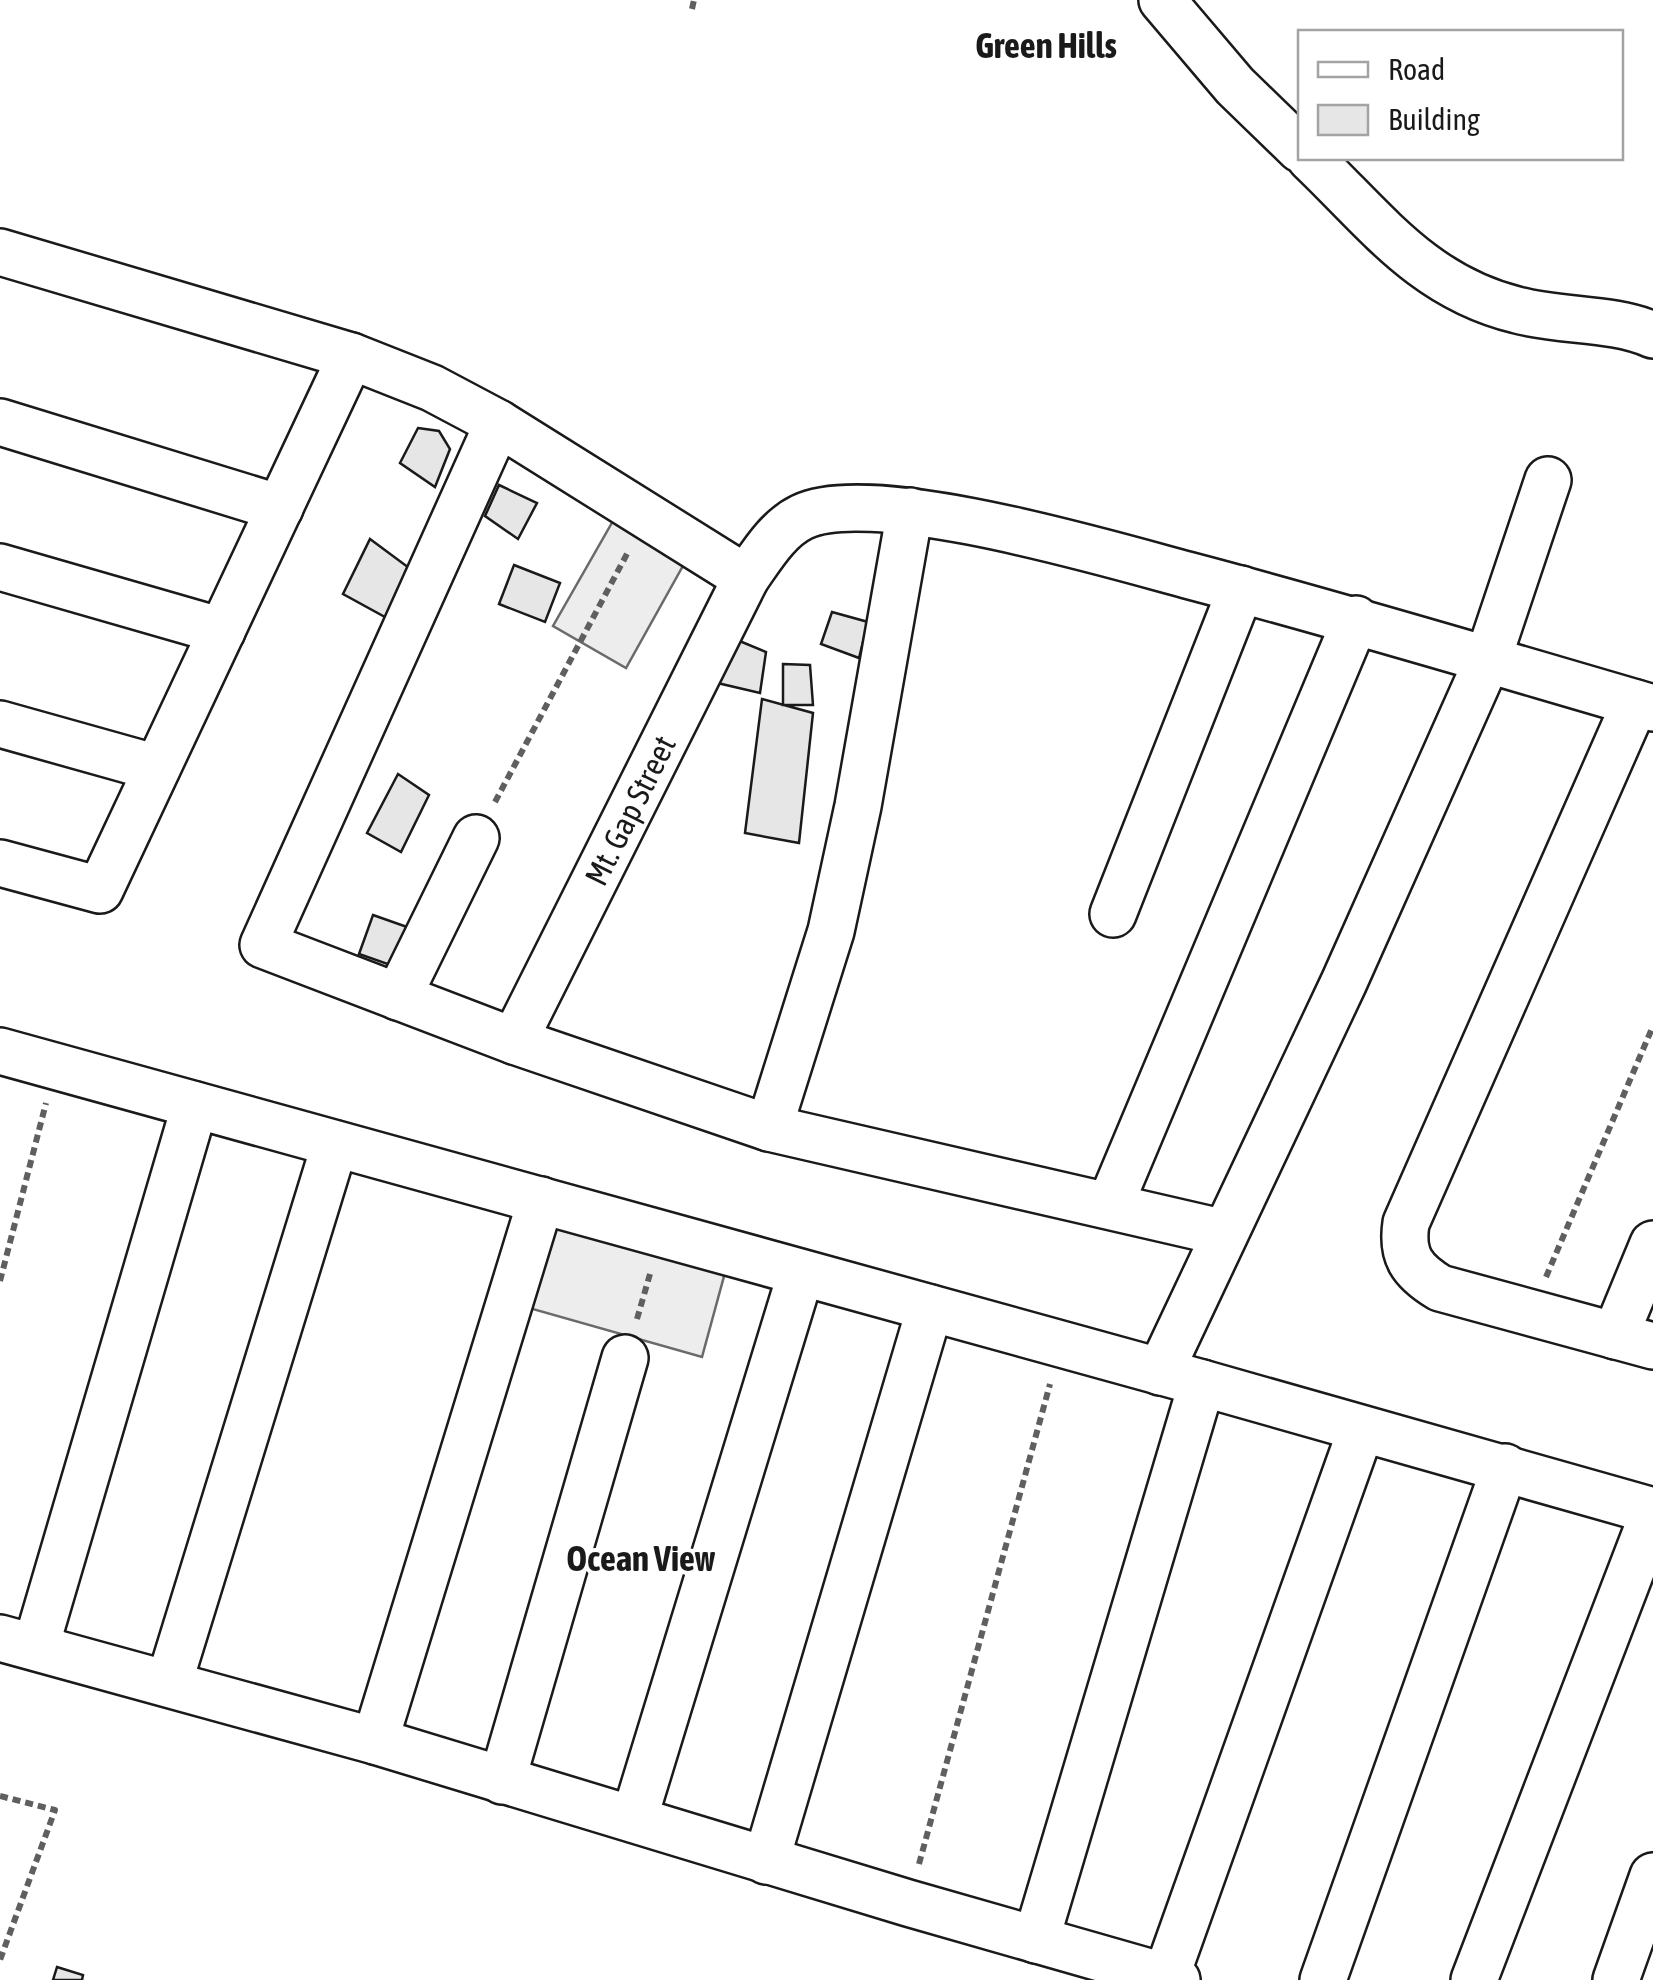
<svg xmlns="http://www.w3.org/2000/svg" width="1653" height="1980" viewBox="0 0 1653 1980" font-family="'Asap Condensed',sans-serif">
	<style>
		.built { fill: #ededed; stroke: #6a6a6a; stroke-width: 2.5 }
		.building { fill: #e6e6e6; stroke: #1a1a1a; stroke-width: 2.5 }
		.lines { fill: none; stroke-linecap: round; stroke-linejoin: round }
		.minor-casing { stroke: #1a1a1a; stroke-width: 50 }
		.path { stroke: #5f5f5f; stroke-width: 6; stroke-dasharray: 8 5; stroke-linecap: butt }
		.minor { stroke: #fff; stroke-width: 45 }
		.labels { text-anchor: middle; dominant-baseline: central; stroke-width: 8; stroke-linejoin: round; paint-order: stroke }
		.street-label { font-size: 32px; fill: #1a1a1a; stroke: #fff }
		.neighbourhood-label { font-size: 35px; font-weight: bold; fill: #1a1a1a; stroke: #fff }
	</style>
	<rect width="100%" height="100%" fill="#fff"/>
	<!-- built -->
	<path class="built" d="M617,514L689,555L626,668L553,626Z
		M553,1220L726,1269L702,1357L529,1308Z"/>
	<!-- building -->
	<path class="building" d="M418,428L439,431L450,449L435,487L400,463Z
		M499,485L537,503L518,539L485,516Z
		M370,539L420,576L396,623L343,594Z
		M514,565L560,583L545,622L499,604Z
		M832,612L868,622L859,658L821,644Z
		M725,635L766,652L760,693L709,681Z
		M783,664L810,665L813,705H783Z
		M762,699L813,713L799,843L745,833Z
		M398,774L429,795L401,852L367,833Z
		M373,915L410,928L396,967L359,954Z
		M57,1967L83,1975L82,1980H53Z"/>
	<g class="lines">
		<!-- minor casing -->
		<g class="minor-casing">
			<g id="minor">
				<path d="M1162,0L1235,86L1300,149"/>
				<path d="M1310,158C1376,221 1423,287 1517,310C1561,322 1612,317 1653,335"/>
				<path d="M0,252L351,356L432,388L498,423L746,578"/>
				<path d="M0,422L280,508"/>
				<path d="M498,423L263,945L514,1041L769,1128L1225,1233"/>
				<path d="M0,567L222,631"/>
				<path d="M1635,703L1406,1223C1401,1256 1412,1271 1440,1288L1653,1346"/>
				<path d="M0,724L157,768"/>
				<path d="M0,863L100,890L351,356"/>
				<path d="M1113,914L1241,589"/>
				<path d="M398,997L476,838"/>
				<path id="s1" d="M514,1041L746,578C761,557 777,529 802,517C870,483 1109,554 1187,575C1343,616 1498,663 1653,708"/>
				<path d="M0,1051L1202,1383L1653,1511"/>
				<path d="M769,1128L831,931L858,806L910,511"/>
				<path d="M1110,1205L1356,619"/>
				<path d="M1615,1336L1653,1244"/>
				<path d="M1160,1372L1344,982L1488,659L1548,480"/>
				<path d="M0,1638L375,1741L908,1903L1177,1980"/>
				<path d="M36,1646L195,1105"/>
				<path d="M169,1683L335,1144"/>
				<path d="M375,1741L541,1200"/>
				<path d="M502,1781L625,1358"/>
				<path d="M634,1819L801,1273"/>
				<path d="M766,1861L930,1308"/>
				<path d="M1036,1940L1202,1383"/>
				<path d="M1166,1977L1361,1430"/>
				<path d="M1323,1980L1505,1467"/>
				<path d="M1474,1980L1653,1514"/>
				<path d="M1616,1980L1653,1876"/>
			</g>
		</g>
		<!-- path -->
		<path class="path" d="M692,9L694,0
			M495,802L628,552
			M1546,1277L1653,1026
			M0,1281L46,1103
			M637,1319L650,1274
			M0,1796L55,1810L0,1960
			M919,1864L1050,1384"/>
		<!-- minor -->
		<use href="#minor" class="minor"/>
	</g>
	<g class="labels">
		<!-- street labels -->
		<g class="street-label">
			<text stroke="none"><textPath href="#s1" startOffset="258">Mt. Gap Street</textPath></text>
		</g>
		<!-- neighbourhood labels -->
		<g class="neighbourhood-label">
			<text x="1046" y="45">Green Hills</text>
			<text x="641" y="1558">Ocean View</text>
		</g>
	</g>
	<!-- legend -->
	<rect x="1298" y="30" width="325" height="130" fill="#ffffff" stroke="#a3a3a3" stroke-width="2.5"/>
	<rect x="1318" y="62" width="50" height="15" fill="#ffffff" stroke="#a3a3a3" stroke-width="2.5"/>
	<text x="1388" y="80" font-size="30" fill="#1a1a1a">Road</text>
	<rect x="1318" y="105" width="50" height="30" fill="#e6e6e6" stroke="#a3a3a3" stroke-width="2.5"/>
	<text x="1388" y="130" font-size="30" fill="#1a1a1a">Building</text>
</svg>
